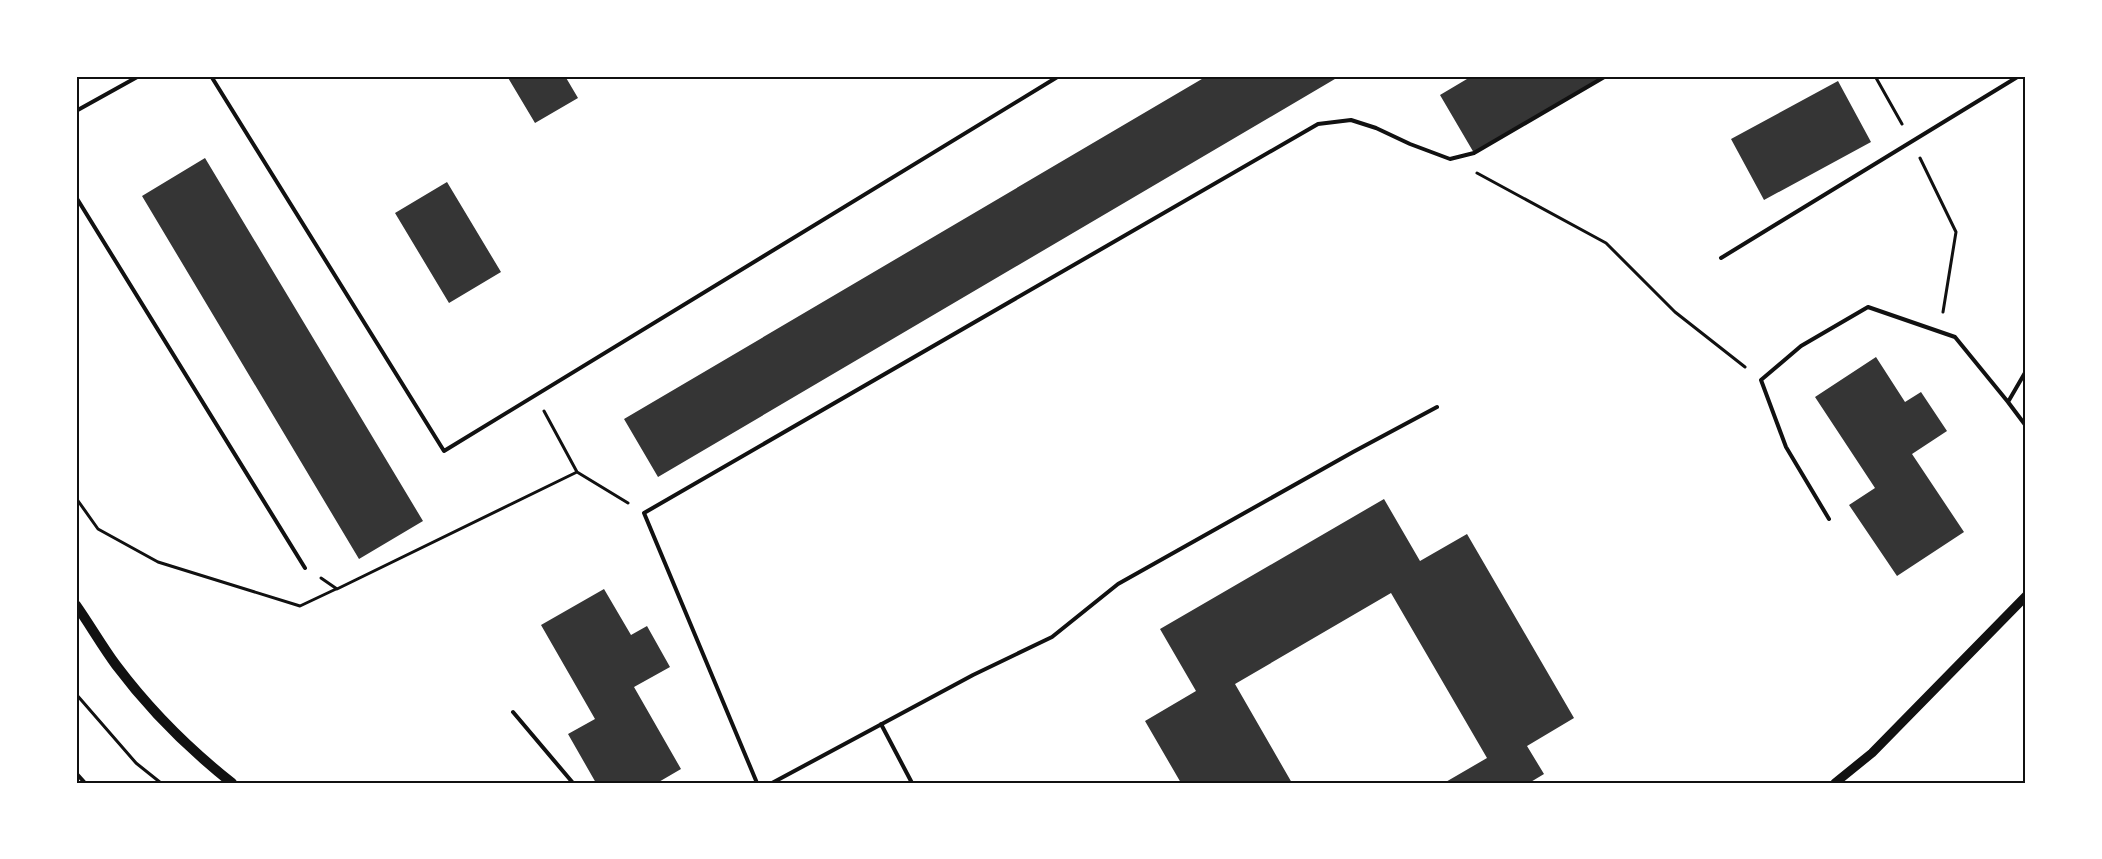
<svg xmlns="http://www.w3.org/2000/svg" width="2102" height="859" viewBox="0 0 2102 859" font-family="Bitter,serif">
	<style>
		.building { fill: #353535 }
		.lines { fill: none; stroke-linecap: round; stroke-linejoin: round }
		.path { stroke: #111; stroke-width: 3 }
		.service { stroke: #111; stroke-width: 4 }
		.tertiary { stroke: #111; stroke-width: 9 }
		.secondary { stroke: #111; stroke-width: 10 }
		.neatline { fill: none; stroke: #111; stroke-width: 2 }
	</style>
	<rect width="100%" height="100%" fill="#fff"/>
	<!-- building -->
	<path class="building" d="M507,76H565L578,98L535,123Z
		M1207,76H1340L658,477L624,419Z
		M1472,76H1605L1474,153L1440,95Z
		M1838,81L1871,142L1764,200L1731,139Z
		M205,158L423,521L359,559L142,196Z
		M447,182L501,272L449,303L395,213Z
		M1876,357L1905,402L1921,392L1947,431L1912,454L1964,532L1897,576L1849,505L1875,488L1815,397Z
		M1384,499L1420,561L1467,534L1574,718L1527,746L1544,774L1529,783H1444L1487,758L1391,593L1235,684L1292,783H1181L1145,721L1196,691L1160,629Z
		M604,589L631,635L647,626L670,667L634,687L681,769L657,783H596L568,734L595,719L541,625Z"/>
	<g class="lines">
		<!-- path -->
		<path class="path" d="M1875,76L1902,124
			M1920,158L1956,232L1943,312
			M1477,173L1606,243L1675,312L1745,367
			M544,411L577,472L628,503
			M76,498L98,529L158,562L300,606L336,589
			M321,578L337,589L577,472
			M76,694L136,763L161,783"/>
		<!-- service -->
		<path class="service" d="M211,76L444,451L1059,76
			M76,111L139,76
			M76,197L305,568
			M1721,258L2019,76
			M2026,371L2008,402L2026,426
			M1829,519L1786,447L1761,380L1801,346L1868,307L1955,337L2008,402
			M513,712L573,783
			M881,724L912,783
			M76,773L85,783
			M757,783L644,513L1318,124L1351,120L1376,128L1410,144L1450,159L1474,153L1606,76
			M772,783L973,675L1052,637L1118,584L1353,452L1437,407"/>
		<!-- tertiary -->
		<path class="tertiary" d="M1835,783L1872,753L2026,596"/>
		<!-- secondary -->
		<path class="secondary" d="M76,605C90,625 102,646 116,665C149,709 189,749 232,783"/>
	</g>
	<!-- border -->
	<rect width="2102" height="859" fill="none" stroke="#ffffff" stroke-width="155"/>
	<rect x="78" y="78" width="1946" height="704" class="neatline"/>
</svg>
